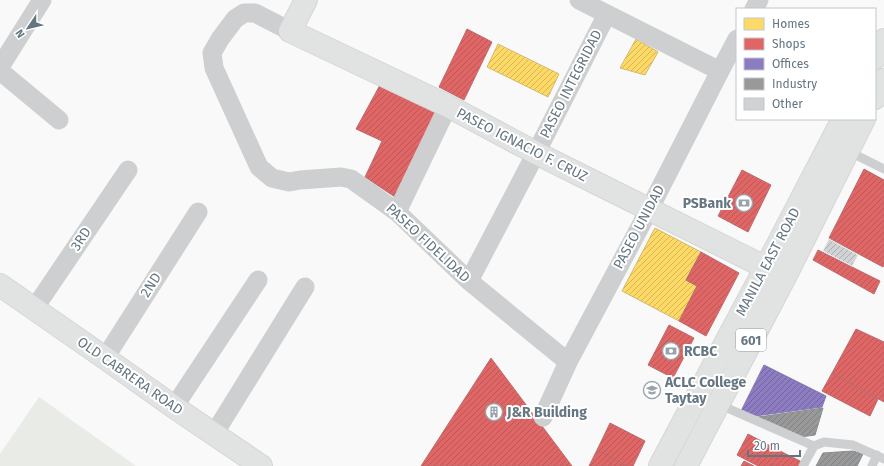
<svg xmlns="http://www.w3.org/2000/svg" width="884" height="466" viewBox="0 0 884 466" font-family="'Fira Sans',sans-serif">
	<style>
		.green { fill: #e8ebe6 }
		.homes { fill: url(#homes-hatch); stroke: #d1bb6f }
		.shops { fill: url(#shops-hatch); stroke: #bb6b6f }
		.offices { fill: url(#offices-hatch); stroke: #827ab0 }
		.industry { fill: url(#industry-hatch); stroke: #898e92 }
		.building { fill: url(#building-hatch); stroke: #e8e8e8 }
		.lines { fill: none; stroke-linecap: round; stroke-linejoin: round }
		.secondary-casing { stroke: #d5d6d7; stroke-width: 24 }
		.primary-casing { stroke: #d5d6d7; stroke-width: 24 }
		.lane { stroke: #cecfd0; stroke-width: 9 }
		.street { stroke: #cecfd0; stroke-width: 19 }
		.secondary { stroke: #e1e2e2; stroke-width: 22 }
		.primary { stroke: #e1e2e2; stroke-width: 22 }
		.labels { text-anchor: middle; dominant-baseline: central; stroke-width: 4; stroke-linejoin: round; paint-order: stroke }
		.shield { fill: #fff; stroke: #939fa8; stroke-width: 1 }
		.shield-label { font-size: 13px; font-weight: bold; fill: #657683 }
		.street-label { font-size: 14px; fill: #657683; stroke: #fff }
		.poi-label { font-size: 14px; font-weight: bold; fill: #657683; stroke: #fff; text-anchor: start }
	</style>
	<defs>
		<pattern id="homes-hatch" width="6" height="6" patternUnits="userSpaceOnUse"><rect width="6" height="6" fill="#ffd966"/><path d="M-1 1l2-2M0 6l6-6M5 7l2-2" fill="none" stroke="#d2b559"/></pattern>
		<pattern id="shops-hatch" width="6" height="6" patternUnits="userSpaceOnUse"><rect width="6" height="6" fill="#e06666"/><path d="M-1 1l2-2M0 6l6-6M5 7l2-2" fill="none" stroke="#b95959"/></pattern>
		<pattern id="offices-hatch" width="6" height="6" patternUnits="userSpaceOnUse"><rect width="6" height="6" fill="#8e7cc3"/><path d="M-1 1l2-2M0 6l6-6M5 7l2-2" fill="none" stroke="#72669c"/></pattern>
		<pattern id="industry-hatch" width="6" height="6" patternUnits="userSpaceOnUse"><rect width="6" height="6" fill="#999"/><path d="M-1 1l2-2M0 6l6-6M5 7l2-2" fill="none" stroke="#808182"/></pattern>
		<pattern id="building-hatch" width="6" height="6" patternUnits="userSpaceOnUse"><rect width="6" height="6" fill="#d0d2d3"/><path d="M-1 1l2-2M0 6l6-6M5 7l2-2" fill="none" stroke="#acafb1"/></pattern>
	</defs>
	<rect width="100%" height="100%" fill="#f9f9f9"/>
	<!-- green -->
	<path class="green" d="M39,397L136,466H0V454Z"/>
	<!-- homes -->
	<path class="homes" d="M636,39L658,52L645,75L620,68Z
		M498,44L559,74L548,97L487,67Z
		M655,228L701,252L686,280L697,286L679,321L622,291Z"/>
	<!-- shops -->
	<path class="shops" d="M467,29L492,42L464,100L439,87Z
		M380,85L438,113L395,197L365,177L382,141L356,129Z
		M864,169L884,180V265L883,267L829,238Z
		M742,170L771,185L748,232L718,216Z
		M818,250L880,281L874,294L813,260Z
		M701,252L739,273L706,336L679,321L697,286L686,280Z
		M669,325L694,338L673,378L648,365Z
		M856,329L884,342V402L832,373Z
		M491,358L572,466H421Z
		M832,373L878,399L870,416L822,391Z
		M610,423L645,441L633,466H627L597,450Z
		M748,434L780,451L772,466H758L737,455Z
		M597,450L627,466H589Z
		M780,451L802,462L800,466H772Z
		M744,461L754,466H741Z"/>
	<!-- offices -->
	<path class="offices" d="M764,365L826,396L822,407L755,416L741,411Z"/>
	<!-- industry -->
	<path class="industry" d="M823,408L815,435L800,437L758,417Z
		M853,451L863,454L857,466H816L823,453Z"/>
	<!-- building -->
	<path class="building" d="M829,239L858,255L852,266L823,251Z"/>
	<g class="lines">
		<!-- secondary casing -->
		<g class="secondary-casing">
			<path id="secondary" d="M306,0L290,31L448,106L536,153L783,276
				M0,285L105,358L174,407L261,466"/>
		</g>
		<!-- primary casing -->
		<g class="primary-casing">
			<path id="primary" d="M875,58L884,40
				M875,98L884,80
				M660,466L766,267L843,119
				M686,466L785,277L864,119"/>
		</g>
		<!-- lane -->
		<path class="lane" d="M848,151L884,169
			M718,404L814,446L824,442L853,445L884,459
			M803,466L814,446
			M872,466L877,455"/>
		<!-- street -->
		<path class="street" d="M579,0L720,71
			M754,9L759,0
			M290,31L255,13H244L235,19L220,39L212,53L214,68L259,167L272,178L289,182L300,180L341,177L351,179L397,212L469,281L568,362
			M0,67L42,0
			M0,71L59,120
			M397,212L448,106
			M469,281L536,153L607,14
			M34,309L128,170
			M105,358L198,212
			M174,407L258,280
			M543,417L568,362L649,210L720,71L737,39
			M214,434L305,287"/>
		<!-- secondary -->
		<use href="#secondary" class="secondary"/>
		<!-- primary -->
		<use href="#primary" class="primary"/>
	</g>
	<!-- icons -->
	<defs>
		<g id="bank-ring" transform="scale(0.9)"><circle r="9.5" fill="#fff" stroke="#99a4ac" stroke-width="1.5"/><path d="M-6-4H6V4H-6ZM0-2.3a2.3 2.3 0 1 0 0 4.6a2.3 2.3 0 1 0 0-4.6Z" fill="#99a4ac"/></g>
		<g id="university-ring" transform="scale(0.9)"><circle r="9.5" fill="#fff" stroke="#99a4ac" stroke-width="1.5"/><path d="M0-5L7-2L0 1L-7-2ZM-4 1L0 2.5L4 1V4Q0 6-4 4Z" fill="#99a4ac"/></g>
		<g id="building-ring" transform="scale(0.9)"><circle r="9.5" fill="#fff" stroke="#99a4ac" stroke-width="1.5"/><path d="M-4-6H4V6H1V3H-1V6H-4ZM-2.5-4.3h1.7v1.8h-1.7ZM.8-4.3h1.7v1.8H.8ZM-2.5-1h1.7V.8h-1.7ZM.8-1h1.7V.8H.8Z" fill="#99a4ac"/></g>
	</defs>
	<g fill-rule="evenodd">
		<use href="#bank-ring" x="744" y="203"/>
		<use href="#bank-ring" x="671" y="351"/>
		<use href="#university-ring" x="652" y="390"/>
		<use href="#building-ring" x="494" y="412"/>
	</g>
	<g class="labels">
		<!-- shield labels -->
		<rect class="shield" x="736" y="329" width="30" height="22" rx="3"/>
		<g class="shield-label">
			<text x="751" y="340">601</text>
		</g>
		<!-- street labels -->
		<g class="street-label">
			<text transform="translate(571 84) rotate(-63)">PASEO INTEGRIDAD</text>
			<text transform="translate(522 145) rotate(27)">PASEO IGNACIO F. CRUZ</text>
			<text transform="translate(639 227) rotate(-62)">PASEO UNIDAD</text>
			<text transform="translate(81 239) rotate(-56)">3RD</text>
			<text transform="translate(428 243) rotate(43)">PASEO FIDELIDAD</text>
			<text transform="translate(768 262) rotate(-62)">MANILA EAST ROAD</text>
			<text transform="translate(151 285) rotate(-57)">2ND</text>
			<text transform="translate(130 376) rotate(35)">OLD CABRERA ROAD</text>
		</g>
		<!-- poi labels -->
		<g class="poi-label">
			<text x="731" y="203" text-anchor="end">PSBank</text>
			<text x="684" y="351">RCBC</text>
			<text x="665" y="382">ACLC College<tspan x="665" dy="16">Taytay</tspan></text>
			<text x="507" y="412">J&amp;R Building</text>
		</g>
	</g>
	<!-- legend -->
	<rect x="736" y="8" width="140" height="112" fill="#ffffff" stroke="#c1c8cd"/>
	<rect x="744" y="18" width="20" height="12" fill="#ffd966" stroke="#c1c8cd"/>
	<text x="772" y="28" font-size="12" fill="#657683">Homes</text>
	<rect x="744" y="38" width="20" height="12" fill="#e06666" stroke="#c1c8cd"/>
	<text x="772" y="48" font-size="12" fill="#657683">Shops</text>
	<rect x="744" y="58" width="20" height="12" fill="#8e7cc3" stroke="#c1c8cd"/>
	<text x="772" y="68" font-size="12" fill="#657683">Offices</text>
	<rect x="744" y="78" width="20" height="12" fill="#999999" stroke="#c1c8cd"/>
	<text x="772" y="88" font-size="12" fill="#657683">Industry</text>
	<rect x="744" y="98" width="20" height="12" fill="#d0d2d3" stroke="#c1c8cd"/>
	<text x="772" y="108" font-size="12" fill="#657683">Other</text>
	<!-- north arrow -->
	<g transform="translate(28 28) rotate(235)" stroke="#ffffff" stroke-width="3" paint-order="stroke">
	<path d="M0-3L7 15L0 10L-7 15Z" fill="#657683"/>
	<text y="-6" font-size="11" font-weight="bold" text-anchor="middle" fill="#657683">N</text>
	</g>
	<!-- scale -->
	<path d="M748 450v6h52v-6" fill="none" stroke="#657683" stroke-width="2"/>
	<text x="754" y="450" font-size="12" fill="#657683" stroke="#ffffff" stroke-width="3" paint-order="stroke">20 m</text>
</svg>
